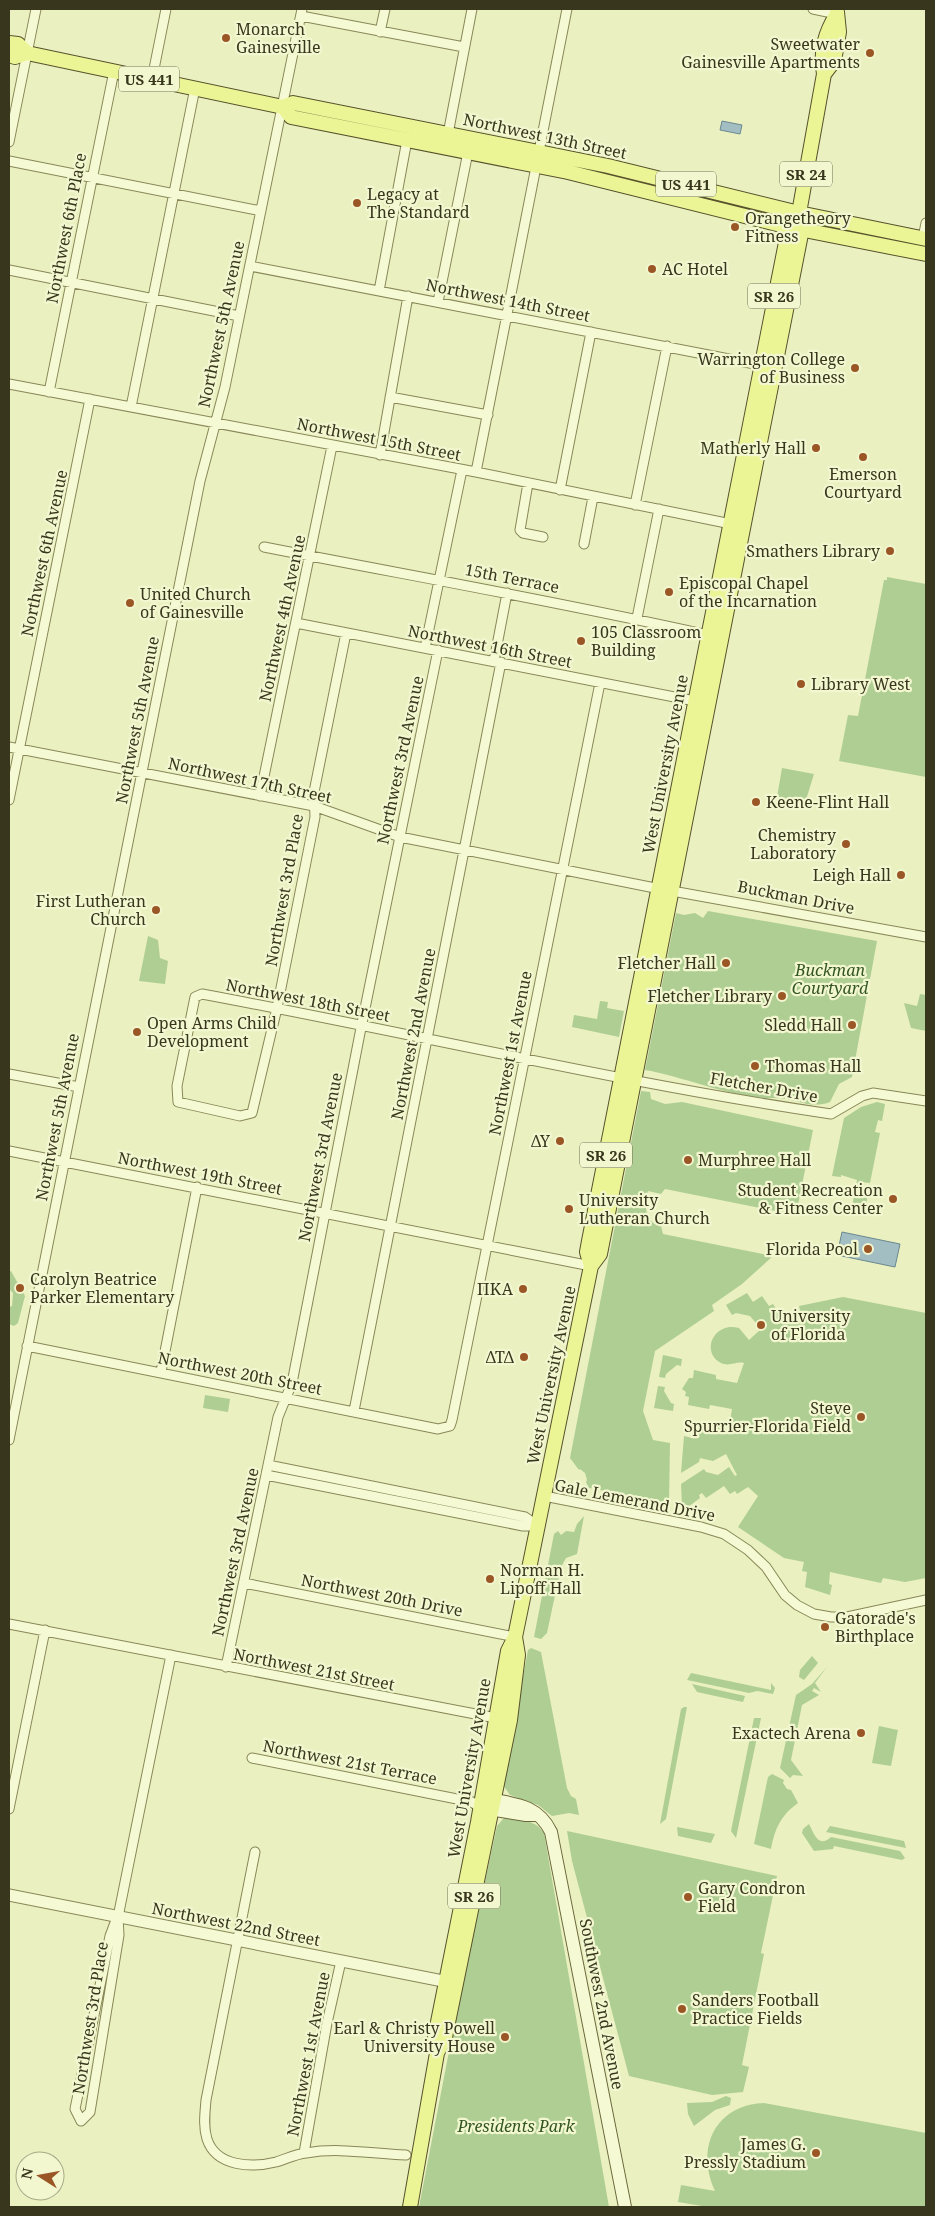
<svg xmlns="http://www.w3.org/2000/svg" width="935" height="2216" viewBox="0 0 935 2216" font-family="'Noto Serif',serif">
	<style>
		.green { fill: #afce94 }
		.water { fill: #a3bec2; stroke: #6a8990 }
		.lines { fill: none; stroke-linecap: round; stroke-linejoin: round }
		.minor-casing { stroke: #898757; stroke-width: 11 }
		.tertiary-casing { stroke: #898757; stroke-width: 13 }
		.secondary-casing { stroke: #6b673b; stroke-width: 14 }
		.primary-casing { stroke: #57522c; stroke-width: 16 }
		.minor { stroke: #f5fad4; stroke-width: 9 }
		.tertiary { stroke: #f5fad4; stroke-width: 11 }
		.secondary { stroke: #f5fad4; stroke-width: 12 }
		.primary { stroke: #ebf596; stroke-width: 14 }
		.poi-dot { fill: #9b5625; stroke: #f2f7d0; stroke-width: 2 }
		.labels { text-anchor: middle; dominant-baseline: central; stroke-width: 4.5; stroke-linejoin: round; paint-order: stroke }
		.shield { fill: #f2f7d0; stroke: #707052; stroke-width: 1 }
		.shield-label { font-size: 15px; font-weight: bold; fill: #38361c }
		.poi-label { font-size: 16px; fill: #38361c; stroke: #f2f7d0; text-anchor: start }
		.street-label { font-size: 16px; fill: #38361c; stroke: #f2f7d0 }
		.park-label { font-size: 16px; font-style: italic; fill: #335622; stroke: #f2f7d0 }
	</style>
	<rect width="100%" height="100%" fill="#eaf0c0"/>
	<!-- green -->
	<path class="green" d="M887,577L926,584V777L839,761L848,715L858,716L884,580H887Z
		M782,768L814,774L805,803L777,797Z
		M708,911L877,941L852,1077L839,1084L830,1102C810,1110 793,1097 773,1098C734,1099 686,1077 645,1070L676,913L684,915L695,913L703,918Z
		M148,936L158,940L160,958L168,961L165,984L139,981Z
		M920,994L926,995V1031L911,1028L904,1003L917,1006Z
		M600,1001L608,1002L607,1008L624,1011L619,1037L572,1027L574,1015L597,1019Z
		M641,1091L650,1092L651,1099L665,1104L682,1102L813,1130L796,1215L665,1189L661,1194L648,1191C645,1206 643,1222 661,1226L663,1234L773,1256L742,1284L712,1305L714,1311L655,1351L643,1411L653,1440L670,1443L669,1503L589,1488L586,1482L587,1480L585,1473L580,1469L579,1470L570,1458Z
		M877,1102L885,1104L882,1121L878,1120L875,1132L880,1133L870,1183L862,1182L861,1188L869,1189L864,1215L851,1212L857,1180L841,1175V1177L832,1176L844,1118L861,1107Z
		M11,1271L25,1296L18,1323L14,1326L9,1324V1307L12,1306L13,1293L9,1289V1272Z
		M747,1293L753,1302L762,1296L769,1306L773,1304L785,1323L794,1316L801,1315L799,1306L843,1297L926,1313V1578L905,1582L883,1578L881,1583L830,1572L829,1584L832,1585L830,1595L805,1587L807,1572L802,1571L804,1562L784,1558L738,1527L758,1496L748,1487L737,1494L735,1491L730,1494L724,1486L706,1498L702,1493L699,1495L700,1498L688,1507L682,1506L681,1484L704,1469L706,1472L718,1475L729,1467L735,1476L737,1475L726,1454L713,1461L700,1458L699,1462L681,1473L684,1436L692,1438C696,1426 708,1418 721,1425C725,1427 725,1430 731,1431L733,1422L730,1421L732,1409L710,1405L709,1409L688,1405L689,1397L685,1396L686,1392L682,1389L689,1378H693L694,1370L716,1375V1379L737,1383L744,1363C736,1361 730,1367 721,1363C700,1352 714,1321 739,1328L749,1340L761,1329L750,1316L736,1313L732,1315L726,1305Z
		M663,1355L682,1359L681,1366L677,1365L666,1374L665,1378L659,1377Z
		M658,1386L665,1387L664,1391L671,1403L674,1404L673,1411L654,1408Z
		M205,1395L230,1399L228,1412L203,1408Z
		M584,1516L577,1554L566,1558L561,1567L547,1633L541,1639L534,1637L554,1534L558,1531L561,1535L566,1531L574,1532L577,1524Z
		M531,1648L541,1652L567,1788L571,1796L576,1799L579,1815L569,1813L552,1816L538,1805L510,1795L503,1785L528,1650Z
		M812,1656L818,1663L804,1680L799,1677L800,1670Z
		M827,1667L815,1683L821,1692L814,1688L812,1691L819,1695L802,1705L791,1760L803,1776L793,1775L790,1778L780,1768L796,1695L812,1684Z
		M691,1673L771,1690V1683L775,1688L773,1694L757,1691L749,1693L687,1680Z
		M692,1684L745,1696L743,1702L697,1692Z
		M684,1707H687L666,1819L660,1824L681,1709Z
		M754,1718H761L736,1838L731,1831Z
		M879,1726L898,1730L891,1766L872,1763Z
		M772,1774L784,1780L783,1783L787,1789L791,1790L798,1803C780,1816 775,1829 771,1849L754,1844L768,1777Z
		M504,1818C520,1820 535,1819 544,1833L609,2207H419L456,2015L497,1826Z
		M809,1824C814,1833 818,1849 831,1837L900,1851L905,1858L902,1860L834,1846L833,1849L814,1851L802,1833L803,1829Z
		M830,1826L904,1841L906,1848L826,1832Z
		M677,1827L715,1834L711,1843L678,1836Z
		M567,1831L777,1876L761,1953L764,1954L742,2065L749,2067L743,2092L712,2095L629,2076L572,1861Z
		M726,2096L731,2098L730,2105L715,2110L694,2126L688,2114L687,2103L712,2102Z
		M764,2103L926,2133V2207H708L678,2202L681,2185L715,2191C695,2148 715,2105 764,2103Z"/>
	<!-- water -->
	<path class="water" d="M722,121L742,125L740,134L720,130Z
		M842,1232L900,1244L895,1267L837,1255Z"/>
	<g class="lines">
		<!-- minor casing -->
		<g class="minor-casing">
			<path id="minor" d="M813,9L837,14
				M301,16L464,47
				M380,32L385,9
				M152,79L166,9
				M448,134L472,9
				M9,142L36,9
				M9,161L261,211
				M923,238L926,223
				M250,266L760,365
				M9,270L239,316
				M379,291L407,140
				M438,302L468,152
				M9,384L476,472L736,525
				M49,392L114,71
				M390,397L488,415
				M131,407L195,88
				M380,455L408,296
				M476,472L567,9
				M528,483L520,530L523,533L543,537
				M560,490L591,332
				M635,505L667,346
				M584,544L593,497
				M264,547C412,576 561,602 708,635
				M637,618L659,509
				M296,623L700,702
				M346,633L314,792L315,817L277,1008L252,1113L240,1116L178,1102L177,1086L195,997L202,994C412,1033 620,1083 831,1114L862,1096L873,1093L926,1101
				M425,648L462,470
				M494,661L507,593
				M9,747L314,806L400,837L650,887L926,937
				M260,796L332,446
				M9,800L90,399
				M9,1074L79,1087
				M9,1151L591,1266
				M27,1346L438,1429L450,1426L452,1420L600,683
				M161,1372L197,1187
				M354,1411L501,662
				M9,1440L200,481L225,387L302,9
				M268,1465L525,1517L538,1526
				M266,1475L523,1526H538
				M544,1496L701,1527L724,1534L748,1550L766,1567L785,1595L797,1605L814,1614L831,1617H847L926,1600
				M244,1583L515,1637
				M9,1624L496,1718
				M226,1667L278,1417L292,1383L360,1033L438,650
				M252,1758L472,1802L480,1808
				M9,1809L45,1630
				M255,1852L206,2100C205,2113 203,2126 207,2139C216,2167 252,2168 276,2162C286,2159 296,2154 306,2153C340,2147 372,2154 406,2155
				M118,1917L119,1935L90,2112L81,2121L75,2109L110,1936L119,1912L171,1655
				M304,2153L327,2023L341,1961"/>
		</g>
		<!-- tertiary casing -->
		<g class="tertiary-casing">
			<path id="tertiary" d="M9,1895L453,1983"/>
		</g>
		<!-- secondary casing -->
		<g class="secondary-casing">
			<path id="secondary" d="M484,1798C512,1804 537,1803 551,1832L625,2207
				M483,1808L526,1815H535"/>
		</g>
		<!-- primary casing -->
		<g class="primary-casing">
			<path id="primary" d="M9,43L18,44L27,53
				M9,55L15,57L27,53L283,107L293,103L608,166L799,213L926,239
				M824,74L834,61L839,32L837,12
				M283,107L291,117L568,172L789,227L926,254
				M591,1266L600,1254L802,229L799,213L824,74C820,51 825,33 837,14
				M437,2053L434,2042L478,1822L508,1651L515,1637L591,1266L587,1252L589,1241L789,227L799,213
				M410,2207L437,2053L445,2037L510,1720L518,1655L515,1637"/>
		</g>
		<!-- minor -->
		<use href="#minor" class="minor"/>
		<!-- tertiary -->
		<use href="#tertiary" class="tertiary"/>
		<!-- secondary -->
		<use href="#secondary" class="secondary"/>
		<!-- primary -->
		<use href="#primary" class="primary"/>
	</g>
	<!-- markers -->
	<g class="poi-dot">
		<circle cx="226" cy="38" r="5"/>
		<circle cx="870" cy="53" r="5"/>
		<circle cx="357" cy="203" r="5"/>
		<circle cx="735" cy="227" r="5"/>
		<circle cx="652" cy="269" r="5"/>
		<circle cx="855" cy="368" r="5"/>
		<circle cx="816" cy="448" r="5"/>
		<circle cx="863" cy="457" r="5"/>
		<circle cx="890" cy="551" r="5"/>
		<circle cx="669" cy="592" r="5"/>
		<circle cx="130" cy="603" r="5"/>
		<circle cx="581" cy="641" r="5"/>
		<circle cx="801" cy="684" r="5"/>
		<circle cx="756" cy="802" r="5"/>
		<circle cx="846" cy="844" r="5"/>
		<circle cx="901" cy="875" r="5"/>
		<circle cx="156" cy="910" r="5"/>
		<circle cx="726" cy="963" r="5"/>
		<circle cx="782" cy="996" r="5"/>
		<circle cx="852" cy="1025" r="5"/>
		<circle cx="137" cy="1032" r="5"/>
		<circle cx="755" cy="1066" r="5"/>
		<circle cx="560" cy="1141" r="5"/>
		<circle cx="688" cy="1160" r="5"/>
		<circle cx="893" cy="1199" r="5"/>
		<circle cx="569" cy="1209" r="5"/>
		<circle cx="868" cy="1249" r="5"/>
		<circle cx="20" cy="1288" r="5"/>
		<circle cx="523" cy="1289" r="5"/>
		<circle cx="761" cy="1325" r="5"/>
		<circle cx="524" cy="1357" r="5"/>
		<circle cx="861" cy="1417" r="5"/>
		<circle cx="490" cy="1579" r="5"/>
		<circle cx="825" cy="1627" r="5"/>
		<circle cx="861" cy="1733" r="5"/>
		<circle cx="688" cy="1897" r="5"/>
		<circle cx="682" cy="2009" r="5"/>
		<circle cx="505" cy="2037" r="5"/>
		<circle cx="816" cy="2153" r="5"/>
	</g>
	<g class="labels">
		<!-- shield labels -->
		<g class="shield">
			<rect x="119" y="66.5" width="60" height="25" rx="4"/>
			<rect x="780" y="161.5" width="52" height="25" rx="4"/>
			<rect x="656" y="171.5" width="60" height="25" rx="4"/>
			<rect x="748" y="283.5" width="52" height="25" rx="4"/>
			<rect x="580" y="1142.5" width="52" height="25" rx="4"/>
			<rect x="448" y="1883.5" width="52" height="25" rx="4"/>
		</g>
		<g class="shield-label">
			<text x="149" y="79">US 441</text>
			<text x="806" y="174">SR 24</text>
			<text x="686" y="184">US 441</text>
			<text x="774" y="296">SR 26</text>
			<text x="606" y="1155">SR 26</text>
			<text x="474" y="1896">SR 26</text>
		</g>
		<!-- poi labels -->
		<g class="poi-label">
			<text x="236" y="29">Monarch<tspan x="236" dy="18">Gainesville</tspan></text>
			<text x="860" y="44" text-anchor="end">Sweetwater<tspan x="860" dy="18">Gainesville Apartments</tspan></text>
			<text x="367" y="194">Legacy at<tspan x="367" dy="18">The Standard</tspan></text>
			<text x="745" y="218">Orangetheory<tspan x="745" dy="18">Fitness</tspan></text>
			<text x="662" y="269">AC Hotel</text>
			<text x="845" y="359" text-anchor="end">Warrington College<tspan x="845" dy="18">of Business</tspan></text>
			<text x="806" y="448" text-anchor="end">Matherly Hall</text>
			<text x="863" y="474" text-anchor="middle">Emerson<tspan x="863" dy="18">Courtyard</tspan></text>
			<text x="880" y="551" text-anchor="end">Smathers Library</text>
			<text x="679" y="583">Episcopal Chapel<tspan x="679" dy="18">of the Incarnation</tspan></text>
			<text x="140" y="594">United Church<tspan x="140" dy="18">of Gainesville</tspan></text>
			<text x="591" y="632">105 Classroom<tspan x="591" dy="18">Building</tspan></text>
			<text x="811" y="684">Library West</text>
			<text x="766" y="802">Keene-Flint Hall</text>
			<text x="836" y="835" text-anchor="end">Chemistry<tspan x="836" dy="18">Laboratory</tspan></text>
			<text x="891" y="875" text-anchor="end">Leigh Hall</text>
			<text x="146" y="901" text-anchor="end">First Lutheran<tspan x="146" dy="18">Church</tspan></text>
			<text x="716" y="963" text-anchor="end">Fletcher Hall</text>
			<text x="772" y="996" text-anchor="end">Fletcher Library</text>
			<text x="147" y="1023">Open Arms Child<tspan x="147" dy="18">Development</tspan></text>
			<text x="842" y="1025" text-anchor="end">Sledd Hall</text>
			<text x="765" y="1066">Thomas Hall</text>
			<text x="550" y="1141" text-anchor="end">ΔΥ</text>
			<text x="698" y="1160">Murphree Hall</text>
			<text x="883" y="1190" text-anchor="end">Student Recreation<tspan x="883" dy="18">&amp; Fitness Center</tspan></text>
			<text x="579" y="1200">University<tspan x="579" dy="18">Lutheran Church</tspan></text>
			<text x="858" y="1249" text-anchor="end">Florida Pool</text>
			<text x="30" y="1279">Carolyn Beatrice<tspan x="30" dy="18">Parker Elementary</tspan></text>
			<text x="513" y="1289" text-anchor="end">ΠΚΑ</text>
			<text x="771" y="1316">University<tspan x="771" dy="18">of Florida</tspan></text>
			<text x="514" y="1357" text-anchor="end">ΔΤΔ</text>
			<text x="851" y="1408" text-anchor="end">Steve<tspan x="851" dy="18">Spurrier-Florida Field</tspan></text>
			<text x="500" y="1570">Norman H.<tspan x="500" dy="18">Lipoff Hall</tspan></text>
			<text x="835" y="1618">Gatorade's<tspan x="835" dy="18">Birthplace</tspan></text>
			<text x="851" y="1733" text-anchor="end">Exactech Arena</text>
			<text x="698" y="1888">Gary Condron<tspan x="698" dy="18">Field</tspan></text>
			<text x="692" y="2000">Sanders Football<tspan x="692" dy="18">Practice Fields</tspan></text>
			<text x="495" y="2028" text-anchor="end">Earl &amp; Christy Powell<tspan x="495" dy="18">University House</tspan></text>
			<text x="806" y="2144" text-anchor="end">James G.<tspan x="806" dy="18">Pressly Stadium</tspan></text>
		</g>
		<!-- street labels -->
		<g class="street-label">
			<text transform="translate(545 136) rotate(12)">Northwest 13th Street</text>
			<text transform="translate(66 228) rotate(-79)">Northwest 6th Place</text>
			<text transform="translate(508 300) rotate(11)">Northwest 14th Street</text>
			<text transform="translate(221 324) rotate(-78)">Northwest 5th Avenue</text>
			<text transform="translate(379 439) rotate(11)">Northwest 15th Street</text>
			<text transform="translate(44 553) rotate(-78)">Northwest 6th Avenue</text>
			<text transform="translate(512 578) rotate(11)">15th Terrace</text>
			<text transform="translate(282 618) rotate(-78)">Northwest 4th Avenue</text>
			<text transform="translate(490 646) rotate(11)">Northwest 16th Street</text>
			<text transform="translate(137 720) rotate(-79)">Northwest 5th Avenue</text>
			<text transform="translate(400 760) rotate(-78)">Northwest 3rd Avenue</text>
			<text transform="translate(665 764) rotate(-79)">West University Avenue</text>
			<text transform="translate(250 780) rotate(12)">Northwest 17th Street</text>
			<text transform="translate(284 890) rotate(-80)">Northwest 3rd Place</text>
			<text transform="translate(796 897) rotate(11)">Buckman Drive</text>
			<text transform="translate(308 1000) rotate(11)">Northwest 18th Street</text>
			<text transform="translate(413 1034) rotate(-79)">Northwest 2nd Avenue</text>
			<text transform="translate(510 1053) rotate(-79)">Northwest 1st Avenue</text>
			<text transform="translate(764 1087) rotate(10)">Fletcher Drive</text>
			<text transform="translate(57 1117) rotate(-79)">Northwest 5th Avenue</text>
			<text transform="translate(320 1157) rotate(-79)">Northwest 3rd Avenue</text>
			<text transform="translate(200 1173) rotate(11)">Northwest 19th Street</text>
			<text transform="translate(240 1373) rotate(11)">Northwest 20th Street</text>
			<text transform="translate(551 1375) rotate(-78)">West University Avenue</text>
			<text transform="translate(635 1500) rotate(11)">Gale Lemerand Drive</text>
			<text transform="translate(235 1552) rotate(-78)">Northwest 3rd Avenue</text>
			<text transform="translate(382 1595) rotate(11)">Northwest 20th Drive</text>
			<text transform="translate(314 1669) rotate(11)">Northwest 21st Street</text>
			<text transform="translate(350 1762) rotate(11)">Northwest 21st Terrace</text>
			<text transform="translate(469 1768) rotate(-80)">West University Avenue</text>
			<text transform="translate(236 1924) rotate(11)">Northwest 22nd Street</text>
			<text transform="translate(602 2004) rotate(79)">Southwest 2nd Avenue</text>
			<text transform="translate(90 2018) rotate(-81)">Northwest 3rd Place</text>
			<text transform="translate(308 2054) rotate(-79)">Northwest 1st Avenue</text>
		</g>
		<!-- park labels -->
		<g class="park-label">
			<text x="830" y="970">Buckman<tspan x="830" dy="18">Courtyard</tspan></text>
			<text x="516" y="2126">Presidents Park</text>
		</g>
	</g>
	<!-- border -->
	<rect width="935" height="2216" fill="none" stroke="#38361c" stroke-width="20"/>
	<!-- north arrow -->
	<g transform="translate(40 2176) rotate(281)"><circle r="24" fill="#f2f7d0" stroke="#a8aa88"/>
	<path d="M0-4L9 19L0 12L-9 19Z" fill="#9b5625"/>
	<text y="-8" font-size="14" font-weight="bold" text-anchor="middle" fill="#38361c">N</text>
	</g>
</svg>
